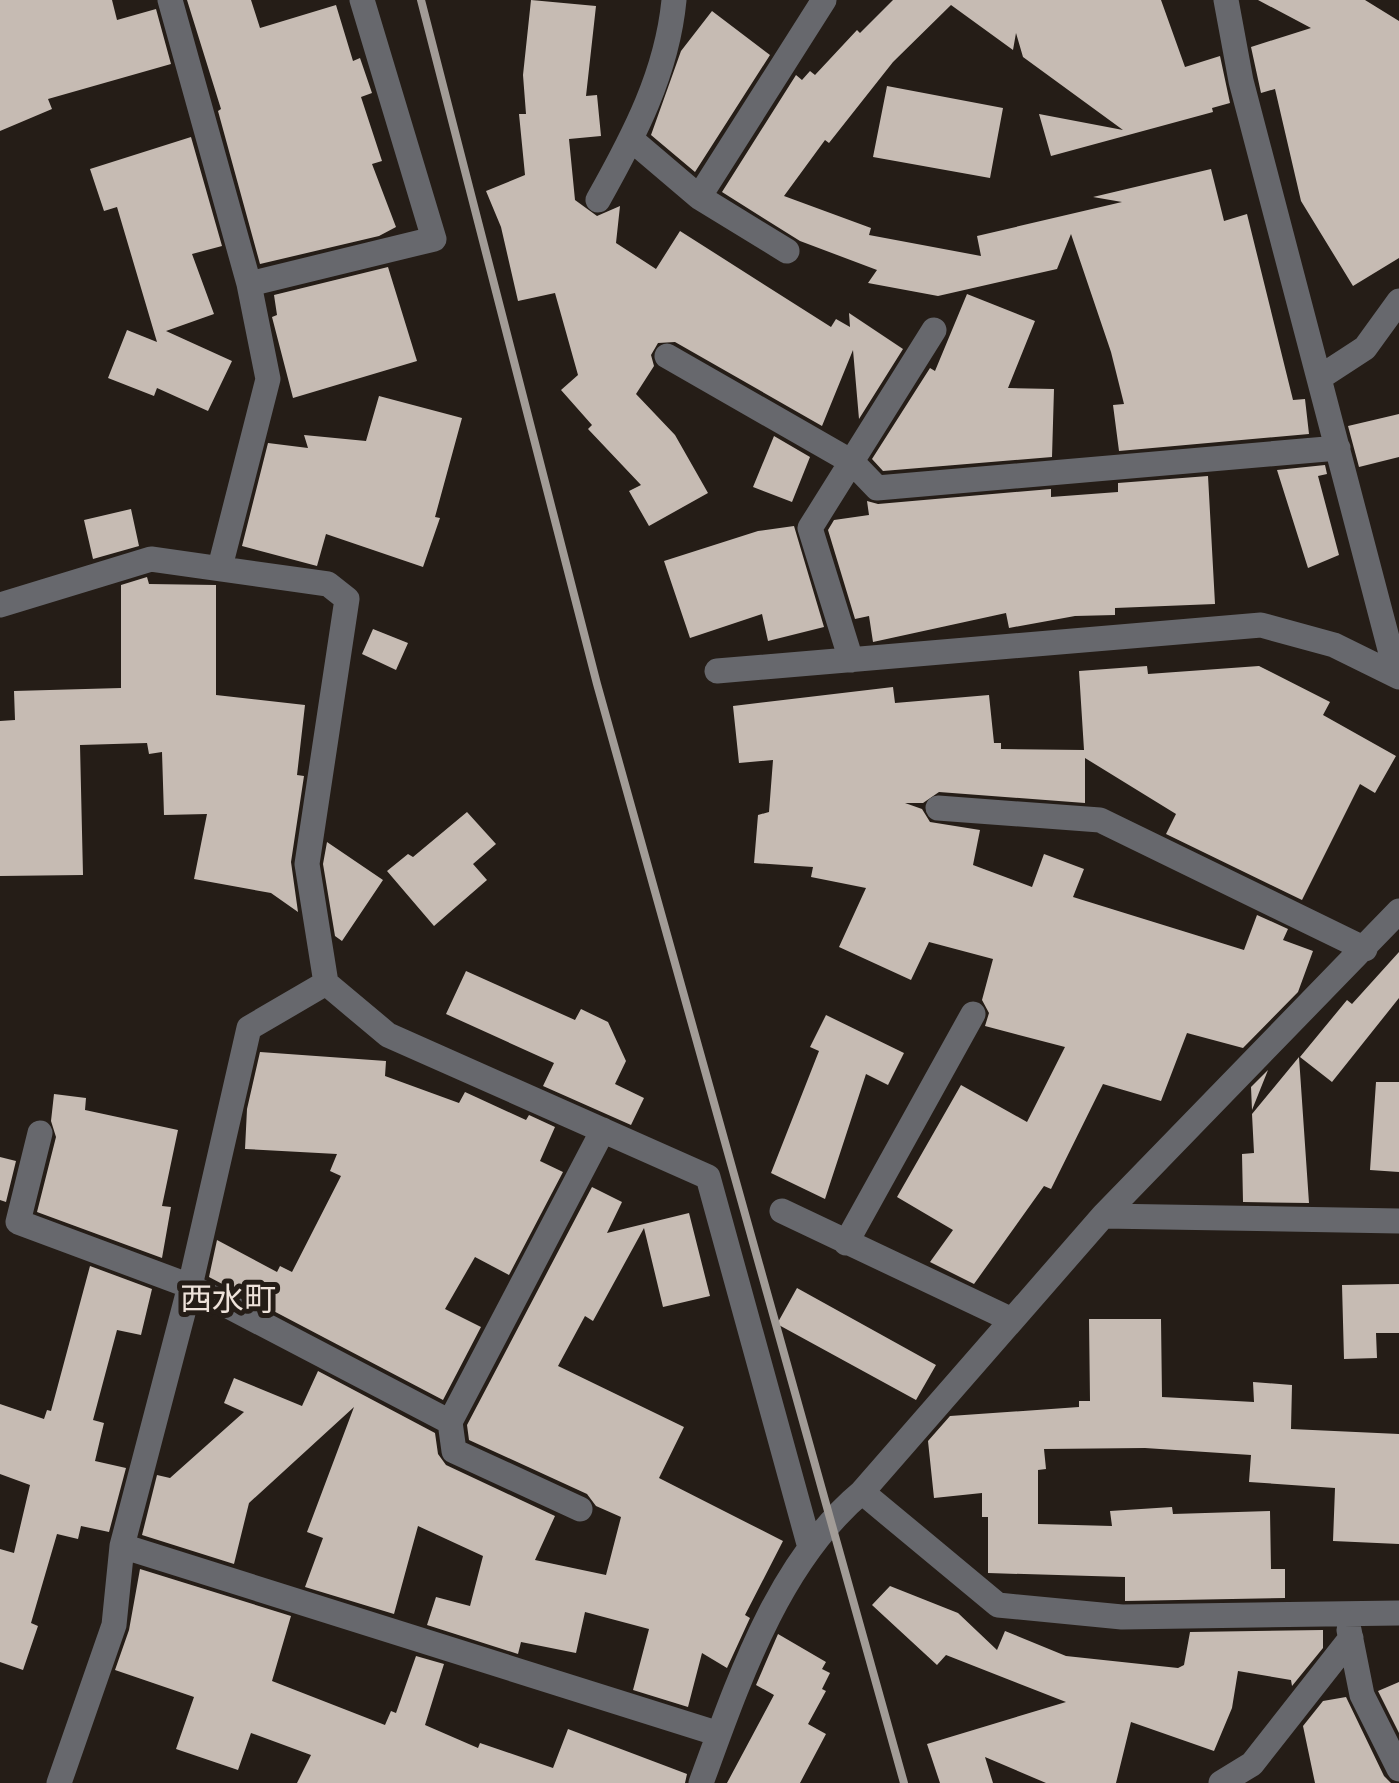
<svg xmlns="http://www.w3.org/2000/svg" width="1399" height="1783" viewBox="0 0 1399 1783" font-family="'Space Grotesk','Noto Sans JP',sans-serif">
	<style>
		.building { fill: #c6bbb3 }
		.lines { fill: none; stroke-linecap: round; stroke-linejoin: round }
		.minor { stroke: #67686d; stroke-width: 25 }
		.rail { stroke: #a29c97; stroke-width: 8 }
		.labels { text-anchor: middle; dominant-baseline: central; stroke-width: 10; stroke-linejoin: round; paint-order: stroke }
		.quarter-label { font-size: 32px; fill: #eee2da; stroke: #251d17 }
	</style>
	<rect width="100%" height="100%" fill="#251d17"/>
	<!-- building -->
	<path class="building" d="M0,0H112L117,20L156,9L171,64L48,99L52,109L0,131Z
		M187,0H251L260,28L336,5L353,61L360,58L372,93L361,97L382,161L372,164L396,227L379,236L260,264L218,111L221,109Z
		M531,0L596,6L586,96L597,95L601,136L569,139L575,200L597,216L620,206L616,243L656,269L680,231L831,327L836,319L850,327L849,313L903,349L859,419L853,350L822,426L675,342L658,343L651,355L654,366L636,394L675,435L708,493L649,526L629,491L641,485L588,429L592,425L561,390L578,375L555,293L518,301L501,227L486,191L525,175L519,114H526L523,75Z
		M893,0H1161L1185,67L1220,56L1230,103L1212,108L1213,112L1051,156L1039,114L1123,130L1023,57L1016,33L1013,50L951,5L893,62L829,143L825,140L784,196L871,228L869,235L981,256L977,236L1122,202L1093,197L1211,169L1224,221L1247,214L1293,400L1305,399L1309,434L1119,451L1113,405L1124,404L1111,352L1071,234L1057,269L938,296L868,283L877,270L800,241L722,192L796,75L802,80L810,71L815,75L857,30L860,33Z
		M1258,0H1365L1399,21V258L1353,286L1301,201L1275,89L1261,93L1251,47L1311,28Z
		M712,11L770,55L695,172L651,135L681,51Z
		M887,86L1003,108L990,178L873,157Z
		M191,137L222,246L192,254L214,314L166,331L232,361L208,411L157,388L154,396L108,378L127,330L157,342L117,207L104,211L90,169Z
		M388,267L417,361L293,398L272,317L277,315L274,295Z
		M967,294L1035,321L1008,388L1054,389L1052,457L883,471L872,459L930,368L935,371Z
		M379,396L462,418L435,517L440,518L423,567L326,534L317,566L242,546L268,443L308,448L304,435L366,441Z
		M1399,414V457L1359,467L1348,426Z
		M774,436L810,457L792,502L753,487Z
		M1325,465L1327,474L1318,476L1339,555L1308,568L1277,470Z
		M1208,476L1215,604L1115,608V615L1075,616L1009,628L1006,613L873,642L869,616L855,619L828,530L834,520L869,515L867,501L878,504L1051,489V497L1118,492V483Z
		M131,509L139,546L93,559L84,520Z
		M794,526L824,627L768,641L762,614L690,638L664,561L758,531Z
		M147,577L149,584L216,585V695L305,705L297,775L304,776L291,862L298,912L271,893L194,879L207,814L164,815L162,752L149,754L147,743L80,745L83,875L0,876V721L15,720L14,691L121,688V585Z
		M373,629L408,643L396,670L362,654Z
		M1147,666L1148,674L1259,666L1330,702L1323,715L1396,756L1375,793L1360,784L1302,900L1166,834L1176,814L1085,758V752V803L939,792L923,803H905L922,809L930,822L980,830L973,865L1032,887L1044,854L1084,869L1073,897L1244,950L1257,915L1288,929L1283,940L1313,951L1298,992L1243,1048L1187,1033L1161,1101L1103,1084L1051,1189L1044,1186L974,1284L930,1262L953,1230L897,1197L961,1085L1027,1122L1065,1047L985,1026L989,1013L982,1000L993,959L929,942L911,980L839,947L866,888L811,877L813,867L754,863L758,815L769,812L773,760L739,763L733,706L893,687L895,703L989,695L994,743H1001V749L1084,750L1079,671Z
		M467,812L496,844L473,864L487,880L434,926L387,871L408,854L413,857Z
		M327,842L383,880L342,941L335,936L323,864Z
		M1399,952V998L1332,1082L1300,1057L1347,1000L1352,1004Z
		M466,971L575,1020L581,1009L608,1022L626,1061L615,1084L644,1098L631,1125L543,1086L554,1063L446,1014Z
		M826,1015L904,1053L888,1085L866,1074L825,1199L771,1173L819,1051L810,1047Z
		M260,1052L386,1061L385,1076L459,1103L465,1092L526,1120L529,1115L555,1127L540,1161L563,1172L509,1275L475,1257L445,1309L481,1327L443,1400L209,1277L217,1240L277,1272L280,1266L292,1272L341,1176L330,1171L337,1154L245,1149L247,1109Z
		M1299,1057L1309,1203L1243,1202L1242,1154L1254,1153L1252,1114Z
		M1268,1070L1252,1110L1251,1087Z
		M1376,1082H1399V1172L1370,1170Z
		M54,1094L86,1098L85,1110L178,1130L162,1206L171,1207L162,1258L37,1212L56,1137L51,1121Z
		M0,1157L16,1161L6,1202L0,1200Z
		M592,1187L622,1202L607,1233L689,1213L710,1296L663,1307L644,1228L593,1321L585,1316L558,1366L684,1427L659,1478L783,1541L745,1615L750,1618L727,1668L702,1653L688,1707L633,1690L649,1629L585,1612L576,1653L521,1642L518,1654L427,1625L436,1597L470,1606L483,1556L418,1526L394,1614L305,1587L323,1538L307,1532L354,1407L249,1503L234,1564L142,1535L157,1475L170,1478L244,1412L224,1403L234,1378L302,1406L318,1371L435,1433L438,1454L446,1465L555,1516L535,1560L606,1575L621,1517L596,1506L587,1494L469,1440L467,1425Z
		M90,1266L152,1289L141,1335L117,1330L93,1420L104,1423L95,1461L126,1468L109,1532L81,1526L78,1539L57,1534L31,1623L38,1626L23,1670L0,1662V1549L14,1553L30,1485L0,1474V1404L44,1419L47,1410L51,1411Z
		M1399,1284V1333H1376L1377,1358L1344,1359L1342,1285Z
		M797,1288L936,1365L916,1400L777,1324Z
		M1089,1319H1161L1162,1397L1254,1402L1253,1382L1292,1385L1291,1429L1399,1434V1544L1333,1541L1335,1488L1249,1482L1251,1455L1145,1448L1044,1449L1046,1469L1038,1470V1524L1112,1526L1110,1511L1172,1507L1173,1514L1270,1511L1271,1569H1285V1598L1125,1601V1577L988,1573V1517H982V1493L934,1498L928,1441L950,1416L1079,1407V1401H1090Z
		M140,1569L291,1616L272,1681L385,1725L391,1711L396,1713L416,1656L444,1664L425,1725L478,1748L480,1743L553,1768L568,1729L687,1774L685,1783H297L311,1755L251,1733L238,1770L176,1749L194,1697L115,1670L129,1630Z
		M890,1586L958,1613L997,1650L1005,1631L1066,1656L1178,1668L1184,1665L1190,1632L1323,1630V1648L1292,1686L1291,1680L1238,1671L1232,1708L1214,1751L1131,1722L1116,1783H1046L985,1757L993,1783H940L927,1744L1066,1702L946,1655L937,1665L872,1605Z
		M778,1634L826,1662L822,1669L830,1673L822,1689L826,1691L808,1724L826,1734L800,1783H727L774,1695L756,1685Z
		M1399,1682V1733L1378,1691Z
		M1346,1697L1384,1776L1391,1783H1315L1303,1726L1323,1701Z"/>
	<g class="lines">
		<!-- minor -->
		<path class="minor" d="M170,0L249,284L434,239L362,0
			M1226,0L1241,81L1397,676
			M632,140L699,197L787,251
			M699,197L824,0
			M598,200C634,136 667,73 674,0
			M667,356L852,462L877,488L1338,448
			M1319,378L1365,348L1399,301
			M220,567L268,379L249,284
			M0,605L151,559L328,584L347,599L307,864L326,983L249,1028L190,1286L122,1546L114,1625L59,1783
			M851,660L810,528L934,330
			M717,671L1261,625L1334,645L1399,677
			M938,808L1100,820L1365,949
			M326,983L388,1035L708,1177L809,1544
			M40,1133L18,1222L190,1286L450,1422L454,1451L580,1509
			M782,1211L1012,1320
			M1103,1216L1399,1221
			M846,1243L973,1014
			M450,1422L603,1130
			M862,1492L998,1605L1122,1617L1399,1613
			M122,1546L719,1734
			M1349,1630L1362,1695L1399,1769
			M701,1783C738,1682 778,1562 862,1492L1103,1216L1399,911
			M1221,1783L1252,1764L1351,1638"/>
		<!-- rail -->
		<path class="rail" d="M421,0L597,684L904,1783"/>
	</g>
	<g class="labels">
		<!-- quarter labels -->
		<g class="quarter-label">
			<text x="228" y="1299">西水町</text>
		</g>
	</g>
</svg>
